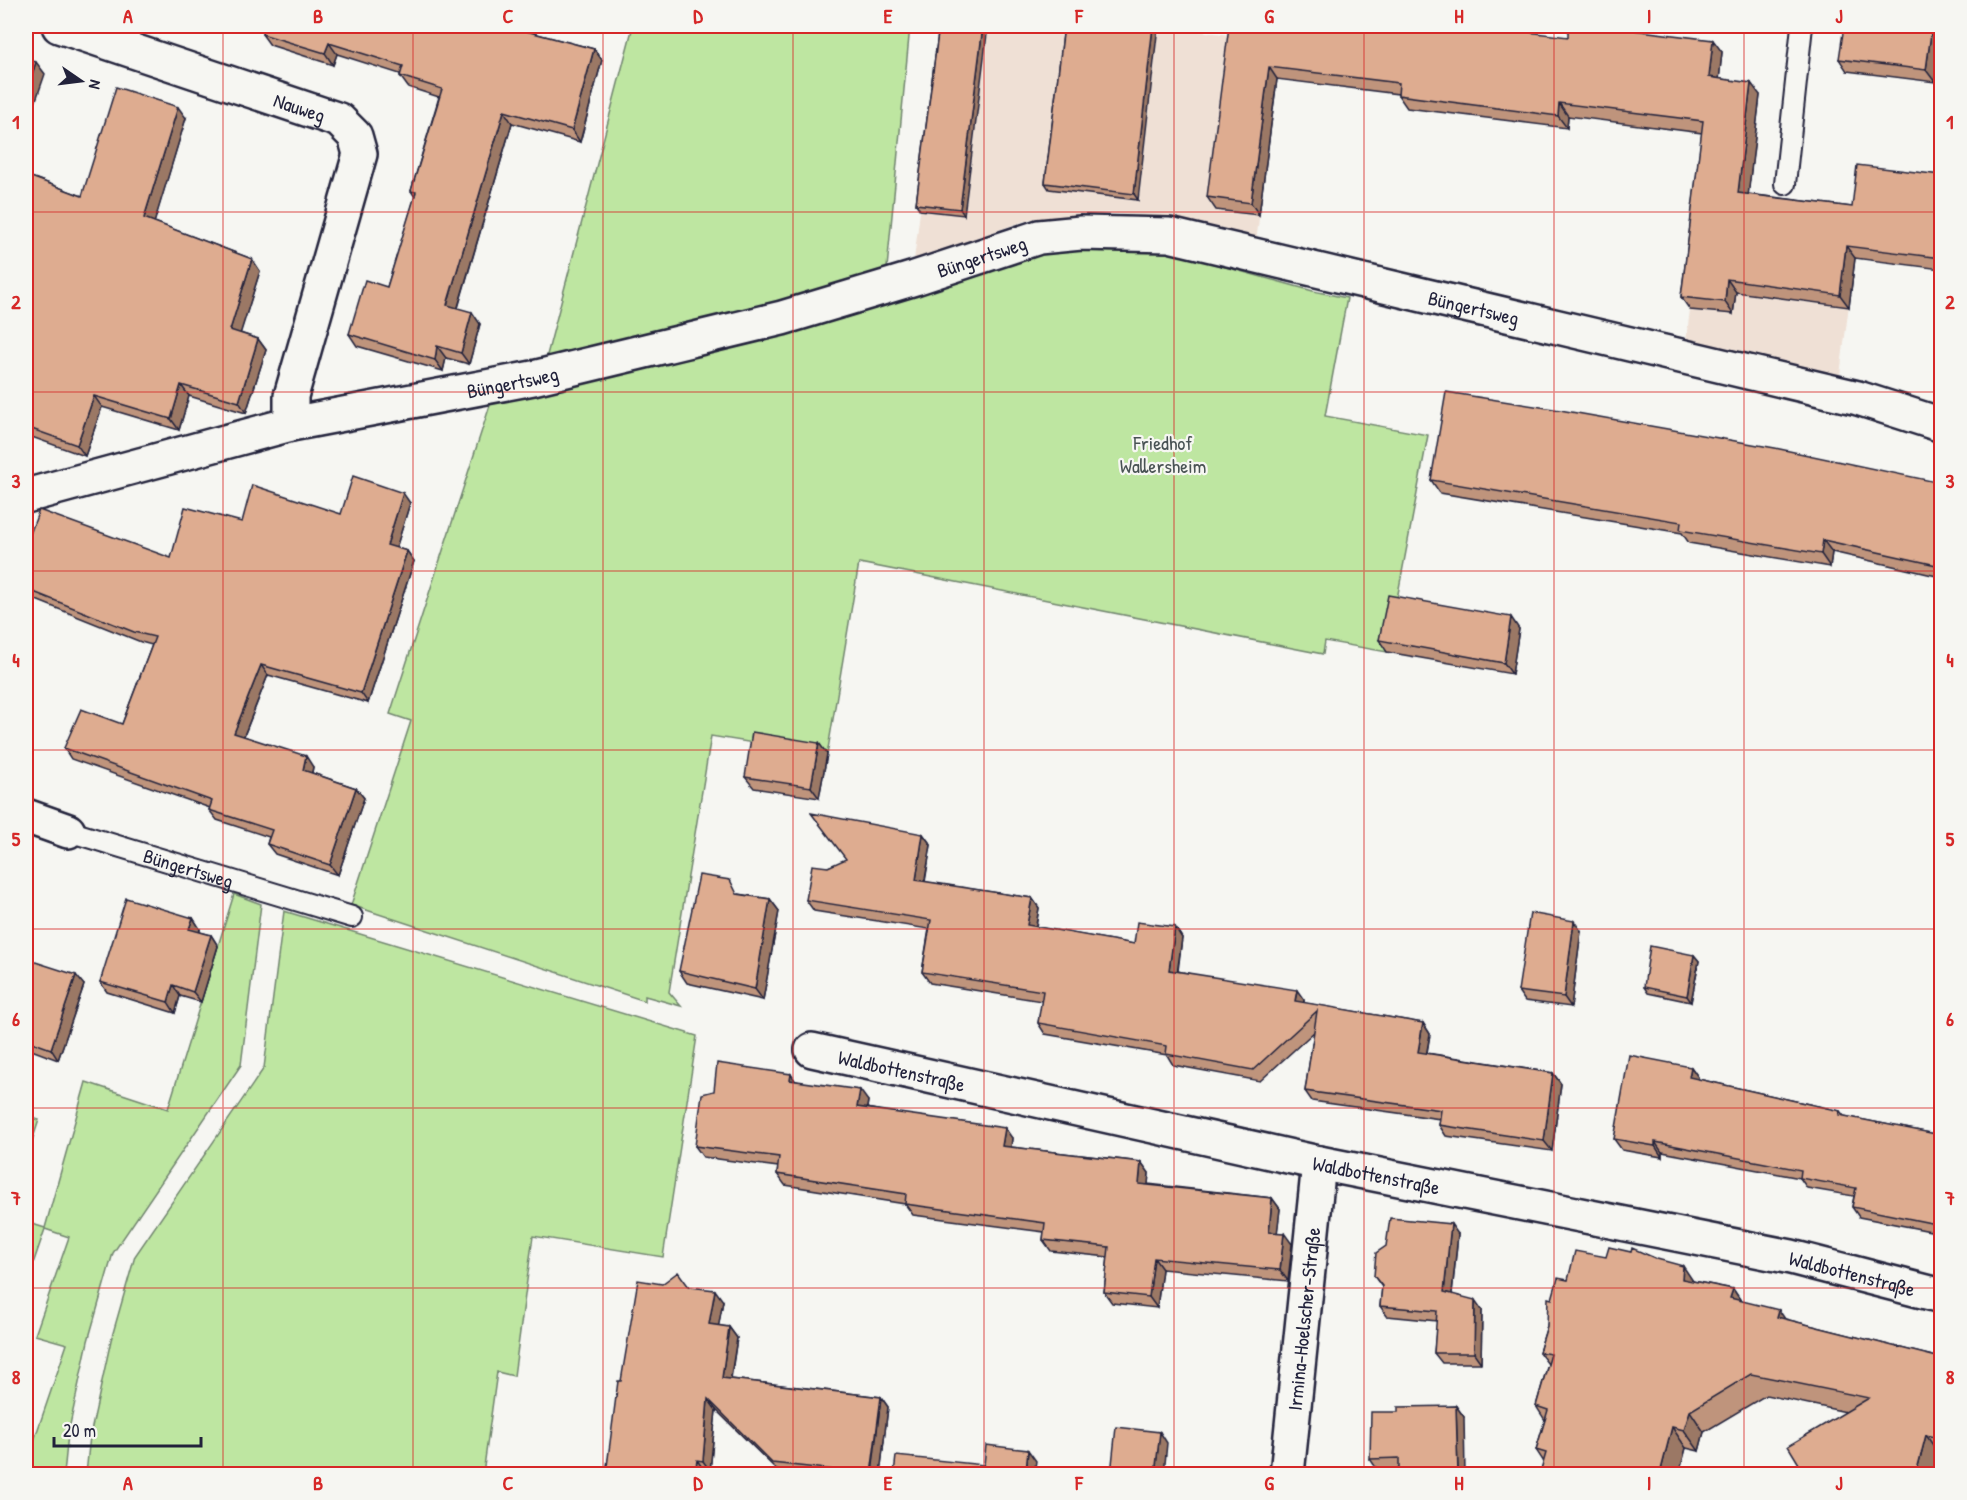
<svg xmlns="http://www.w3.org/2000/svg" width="1967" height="1500" viewBox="0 0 1967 1500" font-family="'Patrick Hand',sans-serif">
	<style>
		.built { fill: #efe0d5 }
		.green { fill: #bee6a1; stroke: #70846e; stroke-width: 1.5 }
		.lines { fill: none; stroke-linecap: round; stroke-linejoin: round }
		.service-casing { stroke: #22223b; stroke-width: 24 }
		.minor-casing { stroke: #22223b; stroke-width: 38 }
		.service { stroke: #f6f6f2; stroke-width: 20 }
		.minor { stroke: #f6f6f2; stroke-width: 33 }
		.wall { fill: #bf947c; stroke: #22223b; stroke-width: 1.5 }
		.shaded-wall { fill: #9b7865; stroke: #22223b; stroke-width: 1.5 }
		.building { fill: #deac90; stroke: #22223b; stroke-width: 1.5 }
		.grid { fill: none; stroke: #d62828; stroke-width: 1.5; stroke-opacity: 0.55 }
		.labels { text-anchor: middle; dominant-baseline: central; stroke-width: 4.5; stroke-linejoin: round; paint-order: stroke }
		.street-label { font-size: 20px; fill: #22223b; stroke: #f6f6f2 }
		.park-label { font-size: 20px; fill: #495354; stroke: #f6f6f2 }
		.neatline { fill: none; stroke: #d62828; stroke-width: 2 }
		.grid-label { font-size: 20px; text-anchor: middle; font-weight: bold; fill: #d62828 }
	</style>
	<rect width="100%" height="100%" fill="#f6f6f2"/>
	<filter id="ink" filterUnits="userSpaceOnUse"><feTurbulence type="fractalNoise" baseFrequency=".0167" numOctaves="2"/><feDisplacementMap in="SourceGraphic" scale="12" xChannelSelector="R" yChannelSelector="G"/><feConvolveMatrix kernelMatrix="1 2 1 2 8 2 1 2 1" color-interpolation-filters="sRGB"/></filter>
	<g filter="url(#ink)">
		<!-- built -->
		<path class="built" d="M943,26H1159L1238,36L1277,79L1256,242L1170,219L1108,213L1030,219L914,260Z
			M1760,95L1747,206L1855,258L1840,375L1686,341L1690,310Z"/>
		<!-- green -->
		<path class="green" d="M633,26H910L887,268L778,301L546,359Z
			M1107,248L1167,251L1313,291L1347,298L1325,416L1428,435L1387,652L1325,641L1323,654L859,563L827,755L711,736L669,992L681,1006L645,996V1001L351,905L411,721L390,714L492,399L1027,254Z
			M234,894L261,904L241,1065L113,1253L88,1341L68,1434L64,1474H26V1464L67,1344L35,1335L69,1237L45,1229L26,1284V1222L45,1228L86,1082L168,1109Z
			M284,911L697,1036L663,1257L533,1236L514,1376L497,1372L483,1474H86L90,1436L111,1340L135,1256L264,1068Z
			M26,1116L39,1120L26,1159Z"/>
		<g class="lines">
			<!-- service casing -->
			<g class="service-casing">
				<g id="service">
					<path d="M1785,184L1802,26"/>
					<path id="s1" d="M68,831L352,917"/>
				</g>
			</g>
			<!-- minor casing -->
			<g class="minor-casing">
				<g id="minor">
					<path id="s2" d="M59,26L339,120L355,136L360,154L291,396V424"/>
					<path id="s3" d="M26,496L291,424L533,378L782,318L915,278L1039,237L1081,233L1169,235L1858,398L1942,425"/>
					<path d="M26,816L68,831"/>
					<path id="s4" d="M812,1050L1319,1163L1791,1257L1942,1296"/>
					<path id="s5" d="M1287,1474L1319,1163"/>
				</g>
			</g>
			<!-- service -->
			<use href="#service" class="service"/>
			<!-- minor -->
			<use href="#minor" class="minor"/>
		</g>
		<!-- wall -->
		<path class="wall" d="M260,26H507L594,49L602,60L580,142L512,123L458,308L480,324L469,364L446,358L443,371L357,346L349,334L387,287L415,197L411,191L439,97L408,87L400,76V74L337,54L333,65L270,45L262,34L264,27Z
			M939,26L964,215L920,210L916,204Z
			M1064,26L1138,200L1049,189L1045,183Z
			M1941,26L1935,82L1847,71L1839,59Z
			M1273,28L1568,37L1722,52L1719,79L1760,95L1748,194L1852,207L1941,175V269L1855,258L1849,307L1736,292L1733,314L1690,310L1681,297L1702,133L1568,116L1567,128L1407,108L1398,95V94L1277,79L1259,215L1216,210L1207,197Z
			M186,118L154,222L252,259L260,271L240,333L258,339L266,350L246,413L189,396L179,430L102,407L85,456L26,435V175L82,196Z
			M1431,480L1941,483V577L1832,552L1830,567L1689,543L1682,533L1440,493Z
			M410,503L396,548L407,551L414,561L368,703L268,675L244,736L313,767L312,773L356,788L364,798L338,875L275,854L267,844L269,837L217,820L209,810L210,808L71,759L64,748L122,724L152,645L141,642L26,596V545L171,558L242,522L341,514Z
			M1519,629L1512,674L1387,652L1379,640Z
			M827,754L819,798L754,788L745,777Z
			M923,834L931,845L925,882L1032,898L1039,908L1036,927L1134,944L1175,927L1182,938L1178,971L1304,1000V1003L1423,1023L1430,1034L1427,1053L1553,1073L1561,1084L1552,1151L1446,1136L1439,1125L1440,1119L1312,1101L1305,1091L1314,1032L1260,1081L1173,1065L1167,1055L1045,1034L1038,1023L1042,1001L930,983L922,972L929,929L814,911L806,900L828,867Z
			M739,894L770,899L779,911L763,1000L687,983L679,971Z
			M193,918L200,929V932L211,935L218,946L201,1002L180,996L175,1013L107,992L100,982Z
			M1581,931L1571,1007L1525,1001L1518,991Z
			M1694,955L1699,961L1691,1002L1648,993L1644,987Z
			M26,959L84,985L58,1060L26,1048Z
			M1691,1067L1698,1077V1079L1840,1111L1844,1116L1941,1135V1233L1859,1217L1852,1207L1854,1196L1807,1188L1800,1178L1662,1152V1157L1622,1150L1614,1139Z
			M796,1081L868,1101L867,1108L1012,1138L1011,1147L1141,1162L1149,1173L1148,1184L1272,1198L1280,1209L1277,1232L1292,1244L1288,1281L1162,1269L1157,1308L1112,1303L1104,1292L1108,1257L1051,1251L1043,1240L1044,1232L913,1215L905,1204L785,1185L777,1174L778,1167L703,1157L695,1146Z
			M1458,1234L1452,1294L1482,1310L1481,1363H1442L1434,1353L1437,1321L1387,1316L1380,1306L1382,1287L1374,1276Z
			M1568,1280L1693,1281L1733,1289L1741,1301L1785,1319L1941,1358V1456L1846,1412L1766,1395L1704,1432L1699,1451L1686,1448L1679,1474H1540L1544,1462L1536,1450L1545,1420L1536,1406L1548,1364L1539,1352L1547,1326L1552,1299Z
			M723,1301L718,1326L729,1327L737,1338L731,1379L881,1397L888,1407L880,1474H791L780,1473L716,1410L710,1471L704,1470V1474H606L621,1381Z
			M1456,1406L1464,1417L1399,1469H1377L1370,1459L1398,1412Z"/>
		<!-- shaded-wall -->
		<path class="shaded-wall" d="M983,26H988L964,215L960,209Z
			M1153,26H1158L1138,200L1134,194Z
			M1932,26H1941L1935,82L1926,70Z
			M1713,40L1722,52L1718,90L1709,77Z
			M329,43L337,54L333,65L325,53Z
			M594,49L602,60L580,142L572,130Z
			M36,62L45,74L26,129V93Z
			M1269,67L1277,79L1259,215L1251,203Z
			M1751,83L1760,95L1747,205L1738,193Z
			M1559,103L1568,116L1567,128L1558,116Z
			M178,107L186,118L152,230L144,218Z
			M504,111L512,123L455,317L447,305Z
			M1846,246L1855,258L1849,307L1840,295Z
			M252,259L260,271L238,341L230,330Z
			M1727,279L1736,292L1733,314L1725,302Z
			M472,312L480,324L469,364L461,353Z
			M258,339L266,350L246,413L239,402Z
			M437,346L446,358L443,371L435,360Z
			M181,385L189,396L179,430L171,419Z
			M94,396L102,407L85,456L77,445Z
			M403,493L410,503L394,555L387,545Z
			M1823,540L1832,552L1830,567L1821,554Z
			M407,551L414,561L368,703L361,693Z
			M1511,617L1519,629L1512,674L1504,663Z
			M261,665L268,675L241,743L234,733Z
			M819,743L827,754L819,798L811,787Z
			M306,756L313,767L310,781L303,770Z
			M356,788L364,798L338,875L330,865Z
			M923,834L931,845L923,891L916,880Z
			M1032,898L1039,908L1034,936L1027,925Z
			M770,899L779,911L763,1000L755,989Z
			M193,918L200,929L197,939L189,929Z
			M1574,921L1581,931L1571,1007L1564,997Z
			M1175,927L1182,938L1176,981L1169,970Z
			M211,935L218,946L201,1002L193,992Z
			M1694,955L1699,961L1691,1002L1687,996Z
			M76,975L84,985L58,1060L51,1049Z
			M173,985L180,996L175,1013L168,1002Z
			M1297,990L1304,1000L1302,1012L1295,1001Z
			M1423,1023L1430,1034L1425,1062L1418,1052Z
			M1691,1067L1698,1077L1696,1088L1689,1077Z
			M1553,1073L1561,1084L1552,1151L1544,1141Z
			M791,1074L798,1085L790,1080Z
			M860,1090L868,1101L865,1118L857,1107Z
			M1005,1128L1012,1138L1010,1157L1002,1146Z
			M1655,1142L1662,1152V1157L1655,1146Z
			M1141,1162L1149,1173L1147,1195L1139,1184Z
			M1272,1198L1280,1209L1276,1243L1269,1232Z
			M1451,1224L1458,1234L1451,1302L1444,1292Z
			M1284,1233L1292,1244L1288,1281L1280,1270Z
			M1154,1258L1162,1269L1157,1308L1149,1297Z
			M1683,1266L1697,1287L1682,1279Z
			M1733,1289L1747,1310L1730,1298Z
			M715,1290L723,1301L717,1335L709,1324Z
			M1475,1300L1482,1310L1481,1363L1474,1353Z
			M1779,1310L1793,1331L1777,1317Z
			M729,1327L737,1338L729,1388L722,1378Z
			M881,1397L888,1407L880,1474H872Z
			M708,1399L716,1410L710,1471L703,1461Z
			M1456,1406L1464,1417L1465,1474H1458Z
			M1690,1411L1704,1432L1699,1451L1684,1430Z
			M1672,1427L1686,1448L1679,1474H1660Z
			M1160,1432L1167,1443L1164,1474H1155Z
			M1926,1435L1940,1455L1935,1474H1916Z
			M1028,1450L1036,1461L1034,1474L1026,1472Z
			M697,1460L704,1470V1474H695Z"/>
		<!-- building -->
		<path class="building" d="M264,26H507L594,49L572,130L504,111L447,305L472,312L461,353L437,346L435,360L349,334L365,280L387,287L416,192L411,191L442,89L400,76L403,66L329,43L325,53L262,34Z
			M939,26H983L960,209L916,204Z
			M1064,26H1153L1134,194L1045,183Z
			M1229,26H1249L1273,28L1274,26H1477L1568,37V26H1600L1713,40L1709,77L1751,83L1738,193L1852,207L1857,165L1941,175V258L1846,246L1840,295L1727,279L1725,302L1681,297L1703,121L1559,103L1558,116L1398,95L1399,83L1269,67L1251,203L1207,197Z
			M1844,26H1932L1926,70L1839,59Z
			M26,59L36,62L26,93Z
			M116,87L178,107L144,218L252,259L230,330L258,339L239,402L181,385L171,419L94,396L77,445L26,427V175L82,196Z
			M1446,392L1560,410L1775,448L1941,483V566L1823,540L1821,554L1680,530L1681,522L1431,480Z
			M353,476L403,493L387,545L407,551L361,693L261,665L234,733L306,756L303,770L356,788L330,865L267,844L272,830L209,810L212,801L64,748L81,709L122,724L155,637L134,632L26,589V545L39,510L171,558L185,507L242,522L252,485L341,514Z
			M1388,595L1511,617L1504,663L1379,640Z
			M752,732L819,743L811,787L745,777Z
			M811,813L923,834L916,880L1032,898L1027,925L1134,944L1137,922L1175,927L1169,970L1297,990L1295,1001L1423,1023L1418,1052L1553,1073L1544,1141L1439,1125L1441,1110L1305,1091L1317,1011L1253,1070L1166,1054L1167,1046L1038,1023L1043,991L922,972L931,920L806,900L812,865L828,867L846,859Z
			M699,875L730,880L737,894L770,899L755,989L679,971Z
			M126,898L193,918L189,929L211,935L193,992L173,985L168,1002L100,982Z
			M1530,913L1574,921L1564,997L1518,991Z
			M1650,946L1694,955L1687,996L1644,987Z
			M26,959L76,975L51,1049L26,1040Z
			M1629,1055L1691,1067L1689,1077L1840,1111L1839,1115L1941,1135V1225L1852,1207L1856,1188L1800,1178L1801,1170L1655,1142V1146L1614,1139Z
			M717,1063L791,1074L790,1080L860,1090L857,1107L1005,1128L1002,1146L1141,1162L1139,1184L1272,1198L1269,1232L1284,1233L1280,1270L1154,1258L1149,1297L1104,1292L1109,1247L1043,1240L1045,1223L905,1204L906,1194L777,1174L779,1157L695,1146L702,1094L714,1091Z
			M1390,1218L1451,1224L1444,1292L1475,1300L1474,1353H1434L1437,1311L1380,1306L1382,1286L1374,1276L1376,1253L1386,1246Z
			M1609,1247L1631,1252L1632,1248L1657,1259L1683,1266L1682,1279L1733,1289L1730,1298L1779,1310L1777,1317L1941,1358V1439L1926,1435L1916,1474H1805L1788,1446L1869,1398L1751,1374L1690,1411L1684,1430L1672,1427L1660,1474H1540L1546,1453L1536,1450L1548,1410L1536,1406L1551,1354L1539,1352L1547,1326L1548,1298L1552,1299L1558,1278L1568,1280L1575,1251L1606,1257Z
			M678,1272L689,1287L715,1290L709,1324L729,1327L722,1378L881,1397L871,1474L772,1463L708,1399L703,1461L697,1460L695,1474H606L618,1381H621L638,1280L662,1284Z
			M1456,1406L1458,1474H1399V1458L1370,1459L1371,1412H1398V1407Z
			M1116,1427L1160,1432L1155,1474H1111Z
			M986,1445L1028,1450L1026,1472L1045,1474H894L896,1456L984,1465Z"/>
	</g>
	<!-- grid -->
	<path class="grid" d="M223,26V1474M413,26V1474M603,26V1474M793,26V1474M984,26V1474M1174,26V1474M1364,26V1474M1554,26V1474M1744,26V1474M26,212H1942M26,392H1942M26,571H1942M26,750H1942M26,929H1942M26,1108H1942M26,1288H1942"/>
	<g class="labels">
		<!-- street labels -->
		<g class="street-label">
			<text stroke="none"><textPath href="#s2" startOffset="254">Nauweg</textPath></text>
			<text stroke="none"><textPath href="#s3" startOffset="986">Büngertsweg</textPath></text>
			<text stroke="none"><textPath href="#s3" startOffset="1490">Büngertsweg</textPath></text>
			<text stroke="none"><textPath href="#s3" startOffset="500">Büngertsweg</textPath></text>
			<text stroke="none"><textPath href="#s1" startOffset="126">Büngertsweg</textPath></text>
			<text stroke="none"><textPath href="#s4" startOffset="92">Waldbottenstraße</textPath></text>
			<text stroke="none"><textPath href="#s4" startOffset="578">Waldbottenstraße</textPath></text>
			<text stroke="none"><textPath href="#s4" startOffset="1064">Waldbottenstraße</textPath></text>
			<text stroke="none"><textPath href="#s5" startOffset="156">Irmina-Hoelscher-Straße</textPath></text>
		</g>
		<!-- park labels -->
		<g class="park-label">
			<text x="1163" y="442">Friedhof<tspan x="1163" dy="23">Wallersheim</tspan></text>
		</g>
	</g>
	<!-- margin -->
	<rect width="1967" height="1500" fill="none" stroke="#f6f6f2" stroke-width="66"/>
	<!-- north arrow -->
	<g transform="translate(81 81) rotate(104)" stroke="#f6f6f2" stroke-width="4.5" paint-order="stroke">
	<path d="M0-4.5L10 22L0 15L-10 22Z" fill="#22223b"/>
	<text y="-9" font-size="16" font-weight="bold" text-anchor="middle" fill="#22223b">N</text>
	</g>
	<!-- scale -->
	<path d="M54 1437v9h147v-9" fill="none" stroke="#22223b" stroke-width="3"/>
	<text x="63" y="1437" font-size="18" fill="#22223b" stroke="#f6f6f2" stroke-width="4.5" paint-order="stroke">20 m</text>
	<rect x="33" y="33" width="1901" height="1434" class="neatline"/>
	<g class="grid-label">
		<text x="128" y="23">A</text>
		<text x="318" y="23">B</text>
		<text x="508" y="23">C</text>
		<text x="698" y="23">D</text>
		<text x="888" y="23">E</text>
		<text x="1079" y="23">F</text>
		<text x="1269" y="23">G</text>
		<text x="1459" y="23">H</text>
		<text x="1649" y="23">I</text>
		<text x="1839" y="23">J</text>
		<text x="16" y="129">1</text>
		<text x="1950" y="129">1</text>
		<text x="16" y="309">2</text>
		<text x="1950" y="309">2</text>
		<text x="16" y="488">3</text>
		<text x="1950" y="488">3</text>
		<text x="16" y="667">4</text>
		<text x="1950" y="667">4</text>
		<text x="16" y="846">5</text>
		<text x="1950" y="846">5</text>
		<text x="16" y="1026">6</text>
		<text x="1950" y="1026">6</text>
		<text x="16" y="1205">7</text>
		<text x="1950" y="1205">7</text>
		<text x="16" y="1384">8</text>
		<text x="1950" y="1384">8</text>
		<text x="128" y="1490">A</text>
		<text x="318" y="1490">B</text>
		<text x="508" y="1490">C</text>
		<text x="698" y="1490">D</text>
		<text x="888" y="1490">E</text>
		<text x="1079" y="1490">F</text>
		<text x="1269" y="1490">G</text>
		<text x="1459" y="1490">H</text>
		<text x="1649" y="1490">I</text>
		<text x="1839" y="1490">J</text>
	</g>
</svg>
